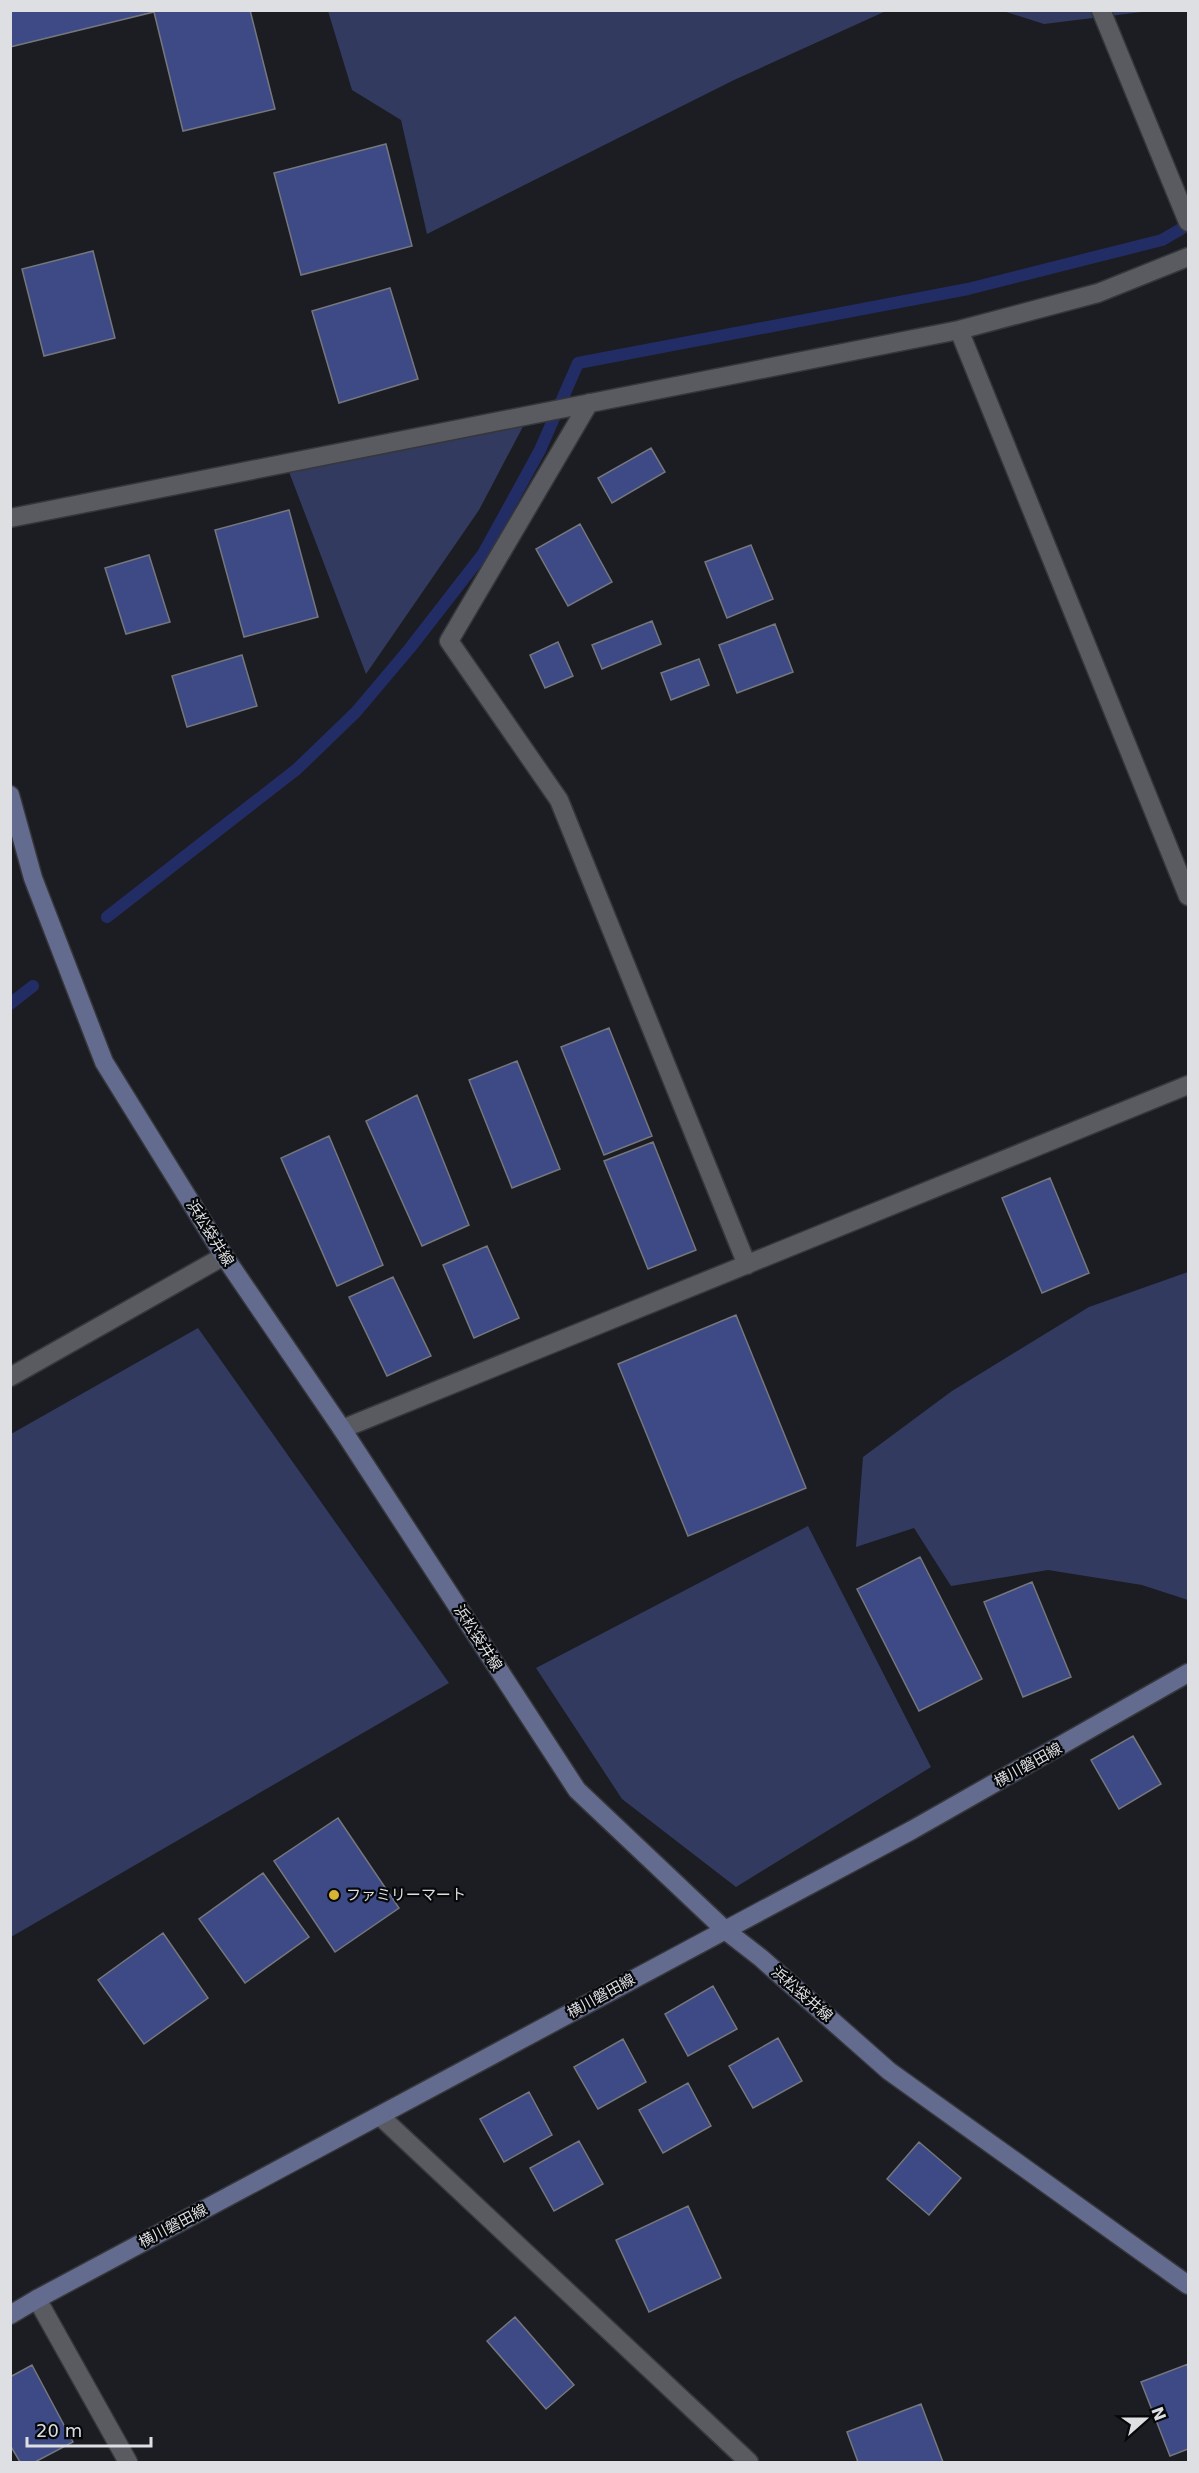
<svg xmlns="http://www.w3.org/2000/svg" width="1199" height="2473" viewBox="0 0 1199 2473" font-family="'DejaVu Sans','Noto Sans JP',sans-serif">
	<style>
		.green { fill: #323b5f }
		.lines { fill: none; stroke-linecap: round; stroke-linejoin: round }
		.stream { stroke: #232d65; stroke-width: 12 }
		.building { fill: #3d4a85; stroke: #75777d; stroke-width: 1.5 }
		.minor-casing { stroke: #36373b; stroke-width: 21 }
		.secondary-casing { stroke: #36373b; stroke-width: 21 }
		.minor { stroke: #595b61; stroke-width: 18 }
		.secondary { stroke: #636b8e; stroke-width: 18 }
		.poi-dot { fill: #d8b434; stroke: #07080a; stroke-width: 2 }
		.labels { text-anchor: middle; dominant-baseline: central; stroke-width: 4.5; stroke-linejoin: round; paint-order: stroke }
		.street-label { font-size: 15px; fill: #dedfe3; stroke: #07080a }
		.poi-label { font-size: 15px; fill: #dedfe3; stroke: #07080a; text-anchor: start }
	</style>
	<rect width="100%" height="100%" fill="#1c1d22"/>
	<!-- green -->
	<path class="green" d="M328,11V10L886,11L734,80L427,234L401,120L352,90Z
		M1003,11H1150L1044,24Z
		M529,415L479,510L366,674L286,464Z
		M1188,1272V1600L1142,1585L1048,1570L951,1586L914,1528L856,1547L863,1457L952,1391L1089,1307Z
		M198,1328L449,1683L11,1937V1434Z
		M808,1526L931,1767L736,1887L622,1799L536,1668Z"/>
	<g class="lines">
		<!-- stream -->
		<path class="stream" d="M107,917L297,769L356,712L410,648L483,554L540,450L578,363L968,289L1162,240L1188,225
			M10,1004L33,986"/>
	</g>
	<!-- building -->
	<path class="building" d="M10,10H250L275,109L183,131L154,12L10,47Z
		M386,144L412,246L301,275L274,173Z
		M93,251L115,338L44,356L22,269Z
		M390,288L418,379L339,403L312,311Z
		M651,448L665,472L612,503L598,478Z
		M289,510L318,617L244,637L215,530Z
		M580,524L612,582L568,606L536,549Z
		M751,545L773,599L727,618L705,562Z
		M149,555L170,622L126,634L105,568Z
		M652,621L661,644L602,669L592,645Z
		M775,624L793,672L737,693L719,645Z
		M558,642L573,676L545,688L530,655Z
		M242,655L257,706L187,727L172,676Z
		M699,659L709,685L671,700L661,673Z
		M609,1028L652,1136L604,1155L561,1047Z
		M517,1061L560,1169L512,1188L469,1080Z
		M417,1095L469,1225L422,1246L366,1121Z
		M329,1136L383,1265L337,1286L281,1158Z
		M653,1142L696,1250L648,1269L604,1161Z
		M1050,1178L1089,1273L1042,1293L1002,1198Z
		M487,1246L519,1318L474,1338L443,1265Z
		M393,1277L431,1356L387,1376L349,1297Z
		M736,1315L806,1488L688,1536L618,1364Z
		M920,1557L982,1679L919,1711L857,1589Z
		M1032,1582L1071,1677L1023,1697L984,1602Z
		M1133,1736L1161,1784L1119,1809L1091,1760Z
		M338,1818L399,1908L335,1952L274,1861Z
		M263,1873L309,1937L245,1983L199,1919Z
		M163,1933L208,1998L144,2044L98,1980Z
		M713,1986L737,2029L688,2056L665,2014Z
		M778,2038L802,2081L753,2108L729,2066Z
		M623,2039L646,2082L598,2109L574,2067Z
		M688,2083L711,2126L663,2153L639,2110Z
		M529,2092L552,2135L504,2162L480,2119Z
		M579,2141L603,2184L554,2211L530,2168Z
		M919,2142L961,2178L929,2215L887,2179Z
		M688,2206L721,2278L649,2312L616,2240Z
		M515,2317L574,2385L546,2409L487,2341Z
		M1188,2364V2449L1170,2456L1141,2382Z
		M32,2365L73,2442L35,2462H20L10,2445V2377Z
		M921,2404L943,2462H858L847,2432Z"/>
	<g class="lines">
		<!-- minor casing -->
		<g class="minor-casing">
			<path id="minor" d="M1101,10L1188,222
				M959,330L1188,896
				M589,403L449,641L559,800L747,1265
				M10,518L959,330L1098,293L1188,257
				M10,1377L224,1256
				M342,1429L1188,1085
				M380,2116L749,2462
				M37,2299L128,2462"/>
		</g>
		<!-- secondary casing -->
		<g class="secondary-casing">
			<path id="secondary" d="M10,795L33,878L104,1062L224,1256L342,1429L577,1790L725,1930L761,1958L889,2071L1188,2285
				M10,2315L37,2299L912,1830L1188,1673"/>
		</g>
		<!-- minor -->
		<use href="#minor" class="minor"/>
		<!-- secondary -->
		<use href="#secondary" class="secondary"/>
	</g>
	<!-- markers -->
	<circle class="poi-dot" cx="334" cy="1895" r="6"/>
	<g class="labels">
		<!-- street labels -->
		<g class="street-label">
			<text transform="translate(210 1233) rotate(58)">浜松袋井線</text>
			<text transform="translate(478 1638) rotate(57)">浜松袋井線</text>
			<text transform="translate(1028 1765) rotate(-29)">横川磐田線</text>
			<text transform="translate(802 1994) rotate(41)">浜松袋井線</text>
			<text transform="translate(601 1996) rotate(-29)">横川磐田線</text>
			<text transform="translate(173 2226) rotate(-28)">横川磐田線</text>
		</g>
		<!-- poi labels -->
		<g class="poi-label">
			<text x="346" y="1895">ファミリーマート</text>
		</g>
	</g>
	<!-- border -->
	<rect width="1199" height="2473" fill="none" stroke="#dedfe3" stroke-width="24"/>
	<!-- north arrow -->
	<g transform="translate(1145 2419) rotate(69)" stroke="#07080a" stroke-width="4.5" paint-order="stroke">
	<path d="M0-4.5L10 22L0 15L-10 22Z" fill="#dedfe3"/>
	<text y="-9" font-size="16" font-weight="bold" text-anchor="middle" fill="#dedfe3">N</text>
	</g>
	<!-- scale -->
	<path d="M27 2437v9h124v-9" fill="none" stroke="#dedfe3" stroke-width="3"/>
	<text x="36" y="2437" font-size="18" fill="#dedfe3" stroke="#07080a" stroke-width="4.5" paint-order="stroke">20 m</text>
</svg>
